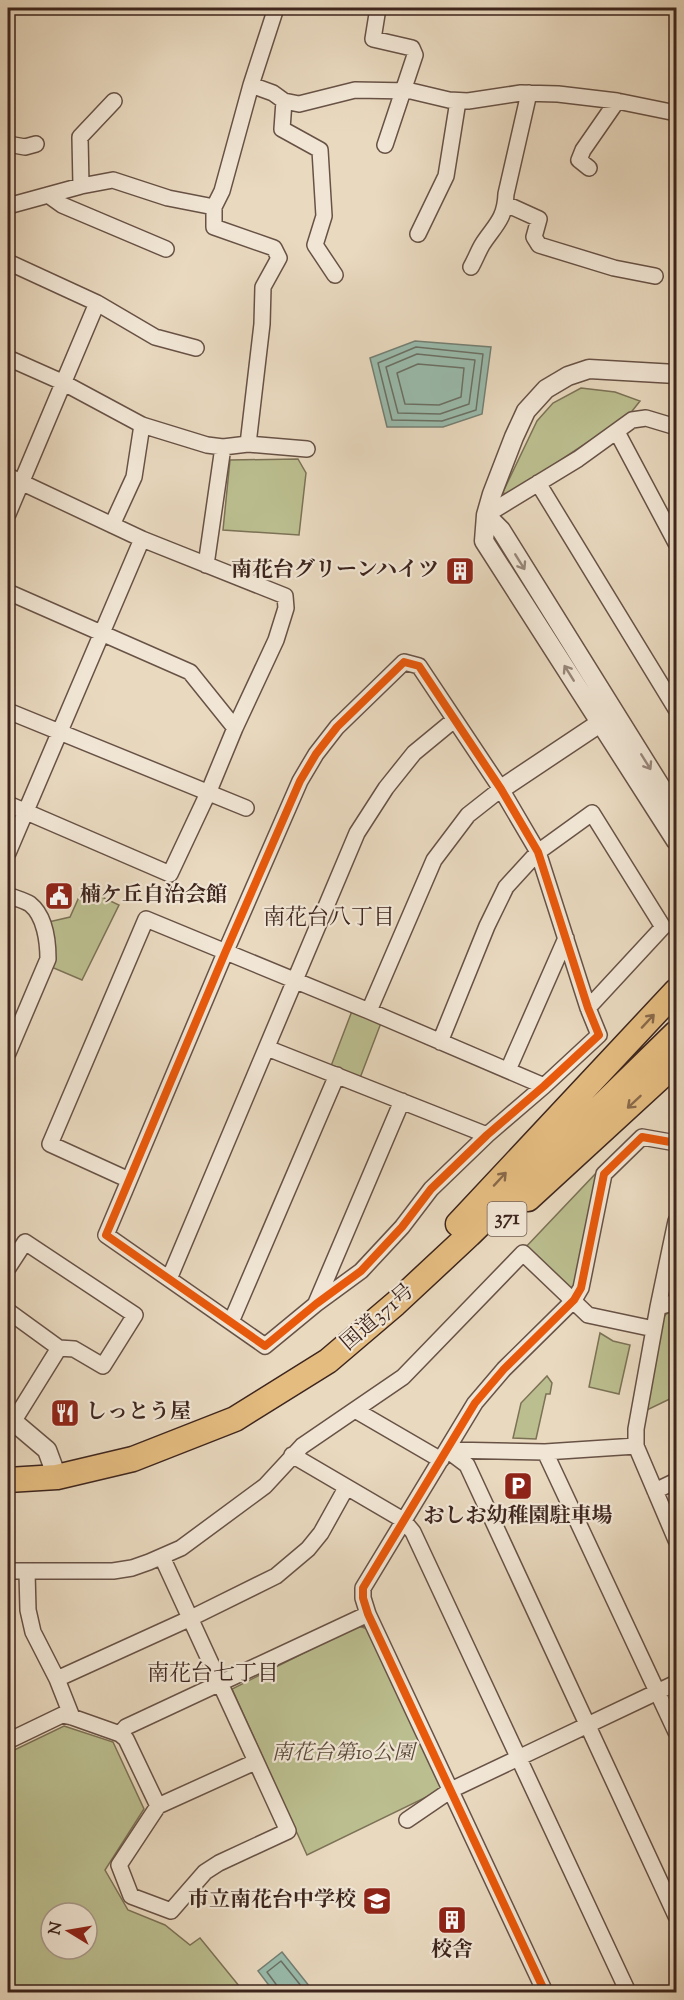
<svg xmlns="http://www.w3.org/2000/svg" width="684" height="2000" viewBox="0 0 684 2000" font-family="'Sorts Mill Goudy','Noto Serif JP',serif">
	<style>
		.green { fill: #bbbe8f; stroke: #7c7256; stroke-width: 1.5; fill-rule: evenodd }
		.water { fill: #99bbac; stroke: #747f73; stroke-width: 1.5 }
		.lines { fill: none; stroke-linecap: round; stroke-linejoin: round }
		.shore { stroke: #6b7064; stroke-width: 1.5 }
		.minor-casing { stroke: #685246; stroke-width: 18 }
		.tertiary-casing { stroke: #685246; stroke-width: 21 }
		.trunk-casing { stroke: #3d251d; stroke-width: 27 }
		.minor { stroke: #f1e6d5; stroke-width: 15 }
		.tertiary { stroke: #f1e6d5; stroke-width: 18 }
		.trunk { stroke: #e4bc80; stroke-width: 24 }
		.cycleway-casing { stroke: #f1e6d5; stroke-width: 11 }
		.cycleway { stroke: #e8590c; stroke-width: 8 }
		.oneway { stroke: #978679 }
		.oneway2 { stroke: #88694a }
		.labels { text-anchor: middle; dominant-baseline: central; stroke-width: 4.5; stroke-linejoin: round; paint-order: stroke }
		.shield { fill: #f1e6d5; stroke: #735f54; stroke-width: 1.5 }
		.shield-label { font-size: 20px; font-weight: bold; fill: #3d251d }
		.poi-label { font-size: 21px; font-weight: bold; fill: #3d251d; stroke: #f1e6d5; text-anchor: end }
		.street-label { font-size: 21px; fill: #3d251d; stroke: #f1e6d5 }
		.park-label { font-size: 21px; font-style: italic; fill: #5c4b3a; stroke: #f1e6d5 }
		.neighbourhood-label { font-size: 22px; fill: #3d251d; stroke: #f1e6d5 }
	</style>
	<rect width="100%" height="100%" fill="#e9d9bf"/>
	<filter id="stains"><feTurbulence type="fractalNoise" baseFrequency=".00333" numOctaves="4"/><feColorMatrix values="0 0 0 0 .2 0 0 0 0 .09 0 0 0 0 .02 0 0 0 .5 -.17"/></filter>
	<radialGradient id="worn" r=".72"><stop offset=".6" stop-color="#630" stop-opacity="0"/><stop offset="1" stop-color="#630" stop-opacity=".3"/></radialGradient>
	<!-- green -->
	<path class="green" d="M581,388L615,392L640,401L629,415L506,496L503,492L537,421L553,403Z
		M298,459L306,473L299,535L223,530L230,460Z
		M83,888L119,905L82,980L49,966L44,923L70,917Z
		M352,1011L381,1023L360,1078L331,1066Z
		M599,1170L576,1284L569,1290L524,1249Z
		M676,1310V1396L645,1411L662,1319L666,1314Z
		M600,1333L613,1341L630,1345L619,1394L589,1387Z
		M547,1376L552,1383L550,1394H546L536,1439L513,1438L521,1403Z
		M358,1626L368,1629L443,1789L307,1855L232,1689Z
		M64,1726L113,1742L144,1809L105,1870L128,1910L165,1925L190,1945L200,1938L244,1992H8V1753ZM51,1913H87V1949H51Z"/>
	<!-- water -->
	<path class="water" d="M415,341L491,347L482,414L443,427H387L370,358Z
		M282,1952L314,1992H274L258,1971Z"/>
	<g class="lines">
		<!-- shore -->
		<path class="shore" d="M416,347L483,354L476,410L442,421L392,420L378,363Z
			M417,354L475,360L469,404L440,414L398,413L386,367Z
			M418,364L464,368L461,397L439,405L405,404L397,373Z
			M279,1992L278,1987L267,1972L281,1961L306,1992"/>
		<!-- minor casing -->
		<g class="minor-casing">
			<path id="minor" d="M378,8L373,39L412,48L415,55L385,145
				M251,85L273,93L284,101L299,104L355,90L411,91L449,100L468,101L521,93L558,94L617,101L676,113
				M284,101L282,129L320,150L324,216L315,245L335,275
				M8,144L25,147L36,144
				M589,168L579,160L583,150L617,101
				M81,186L80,137L114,101
				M48,195L62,205L166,249
				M506,204L539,219L534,237L539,245L614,268L655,276
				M8,206L81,186L113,180L168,198L214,207
				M418,234L446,176L458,101
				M8,262L97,303L155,337L196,348
				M471,267C475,260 478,252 482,245C494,226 505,220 506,194L529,93
				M8,358L62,382L142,425L207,445L223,447L248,444L307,449
				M617,432L676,543
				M248,444L262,324L263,287L279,258L274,248L214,227V207L222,191L251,85L276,8
				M8,476L142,539L285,596L286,608L276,640L235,728L209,791L170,874L8,804
				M538,483L676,709
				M8,514L97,303
				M486,515L578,459L632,420L646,418L676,427
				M112,525L134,477L142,425
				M206,565L223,447
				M8,592L190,672L235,728
				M404,662L419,666L501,789L538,852L588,1008L599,1035L544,1086L487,1135L431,1189L402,1227L361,1271L316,1304L265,1346L106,1235L225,953L300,781L316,754L337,727Z
				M8,711L246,808
				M8,853L142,539
				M8,895C14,898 24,900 30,904C45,916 48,942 48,959L8,1053
				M369,1011L434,860L468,815L501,789
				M440,1042L487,926L506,887L538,852L592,813L663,927L588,1008
				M267,1048L487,1135
				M508,1070L566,938
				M129,1180L50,1144L146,919L369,1011L544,1086
				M676,1221L658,1307L636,1429V1446L676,1540
				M8,1268L25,1242L135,1315L103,1366L74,1349L59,1348L13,1422
				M169,1279L357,833L386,788L414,753L454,720
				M316,1303L402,1101
				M658,1307L676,1302
				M8,1311L59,1348
				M231,1322L337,1075
				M355,1410L441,1460
				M447,1450L467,1465L676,1916
				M447,1450L545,1452L636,1446
				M545,1452L676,1732
				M292,1455L403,1520L413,1532L628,1992
				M655,1491L676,1481
				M162,1557L288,1831L219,1863L205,1872L171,1911L131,1896L119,1865L158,1806L255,1762
				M8,1571H113L132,1568L149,1562L181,1548L265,1486L302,1446L403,1377L523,1253L588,1315L654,1329
				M27,1572L28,1610L33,1632L57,1679L72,1717
				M57,1679L191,1618L276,1576L308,1549L321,1533L346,1488
				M120,1734L126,1727L368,1614
				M8,1741L62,1715L72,1717L120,1734L126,1739L158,1806
				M407,1820L451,1790L676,1683
				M545,1992L368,1614L363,1598V1588L475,1403L504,1369L574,1300L581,1288L604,1174L642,1137L676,1143"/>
		</g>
		<!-- tertiary casing -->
		<g class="tertiary-casing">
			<path id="tertiary" d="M676,374L589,369L568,376L546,389L526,411L514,437L492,494L486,515L484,541L676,841
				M486,515L501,530L676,811
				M501,789L609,717
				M8,1417L47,1450L57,1477"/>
		</g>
		<!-- trunk casing -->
		<g class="trunk-casing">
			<path id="trunk" d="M528,1199L676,1063
				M458,1224L676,991
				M8,1480L57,1477L133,1459L235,1419L328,1361L395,1304L469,1235L676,1033"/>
		</g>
		<!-- minor -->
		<use href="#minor" class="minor"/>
		<!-- tertiary -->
		<use href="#tertiary" class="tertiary"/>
		<!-- trunk -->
		<use href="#trunk" class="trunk"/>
		<!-- cycleway casing -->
		<g class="cycleway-casing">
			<path id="cycleway" d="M404,662L419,666L501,789L538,852L588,1008L599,1035L544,1086L487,1135L431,1189L402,1227L361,1271L316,1304L265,1346L106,1235L225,953L300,781L316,754L337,727Z
				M545,1992L368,1614L363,1598V1588L475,1403L504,1369L574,1300L581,1288L604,1174L642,1137L676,1143"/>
		</g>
		<!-- cycleway -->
		<use href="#cycleway" class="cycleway"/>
	</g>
	<!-- one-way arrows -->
	<defs><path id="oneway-shaft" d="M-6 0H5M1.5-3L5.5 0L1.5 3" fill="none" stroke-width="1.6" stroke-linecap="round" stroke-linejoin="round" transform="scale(1.5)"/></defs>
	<g class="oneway">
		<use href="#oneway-shaft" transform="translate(520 562) rotate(58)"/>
		<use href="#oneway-shaft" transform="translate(569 673) rotate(-122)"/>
		<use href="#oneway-shaft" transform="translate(646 762) rotate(58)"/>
	</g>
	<g class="oneway2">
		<use href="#oneway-shaft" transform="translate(648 1021) rotate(-47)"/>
		<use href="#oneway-shaft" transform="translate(634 1102) rotate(137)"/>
		<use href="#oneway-shaft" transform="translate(500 1179) rotate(-47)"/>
	</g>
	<!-- icons -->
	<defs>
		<g id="building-square" transform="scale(1.5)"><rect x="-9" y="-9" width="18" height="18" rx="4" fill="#8f2418" stroke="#f1e6d5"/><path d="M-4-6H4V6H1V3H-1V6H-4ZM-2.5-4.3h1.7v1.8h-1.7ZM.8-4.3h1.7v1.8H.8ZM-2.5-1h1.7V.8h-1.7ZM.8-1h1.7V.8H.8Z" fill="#fff"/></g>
		<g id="civic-square" transform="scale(1.5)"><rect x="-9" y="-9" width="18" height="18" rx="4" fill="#8f2418" stroke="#f1e6d5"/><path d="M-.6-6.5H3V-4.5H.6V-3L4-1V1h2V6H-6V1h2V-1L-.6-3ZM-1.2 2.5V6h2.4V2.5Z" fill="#fff"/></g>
		<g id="restaurant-square" transform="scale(1.5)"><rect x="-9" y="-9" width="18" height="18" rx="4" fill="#8f2418" stroke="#f1e6d5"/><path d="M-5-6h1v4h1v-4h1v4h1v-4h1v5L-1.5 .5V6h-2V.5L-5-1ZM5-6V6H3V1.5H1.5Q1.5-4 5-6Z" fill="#fff"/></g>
		<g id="parking-square" transform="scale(1.5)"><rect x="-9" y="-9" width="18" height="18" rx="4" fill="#8f2418" stroke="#f1e6d5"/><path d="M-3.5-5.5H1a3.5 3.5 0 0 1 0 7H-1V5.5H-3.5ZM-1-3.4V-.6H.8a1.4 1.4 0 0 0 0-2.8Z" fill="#fff"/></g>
		<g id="school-square" transform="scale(1.5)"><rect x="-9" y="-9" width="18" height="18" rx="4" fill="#8f2418" stroke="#f1e6d5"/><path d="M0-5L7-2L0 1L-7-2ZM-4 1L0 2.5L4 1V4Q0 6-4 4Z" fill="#fff"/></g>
	</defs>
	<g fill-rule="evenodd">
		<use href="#building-square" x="460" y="571"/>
		<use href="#civic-square" x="59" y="896"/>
		<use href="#restaurant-square" x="65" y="1413"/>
		<use href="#parking-square" x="518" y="1486"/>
		<use href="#school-square" x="377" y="1901"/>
		<use href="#building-square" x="452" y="1920"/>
	</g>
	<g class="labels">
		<!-- shield labels -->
		<rect class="shield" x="487.5" y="1202" width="39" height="34" rx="4.5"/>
		<g class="shield-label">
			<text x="507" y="1219">371</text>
		</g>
		<!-- poi labels -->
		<g class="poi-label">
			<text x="439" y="571">南花台グリーンハイツ</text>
			<text x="80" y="896" text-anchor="start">楠ケ丘自治会館</text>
			<text x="86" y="1413" text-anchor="start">しっとう屋</text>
			<text x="518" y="1517" text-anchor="middle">おしお幼稚園駐車場</text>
			<text x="356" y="1901">市立南花台中学校</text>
			<text x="452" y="1951" text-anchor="middle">校舎</text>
		</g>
		<!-- street labels -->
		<g class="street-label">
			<text transform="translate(378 1318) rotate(-41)">国道371号</text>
		</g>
		<!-- park labels -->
		<g class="park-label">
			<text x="343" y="1754">南花台第10公園</text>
		</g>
		<!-- neighbourhood labels -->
		<g class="neighbourhood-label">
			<text x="329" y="919">南花台八丁目</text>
			<text x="213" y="1675">南花台七丁目</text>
		</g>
	</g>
	<!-- margin -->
	<rect width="684" height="2000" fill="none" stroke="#e9d9bf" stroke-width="30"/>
	<rect x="9" y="9" width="666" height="1982" fill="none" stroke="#3d251d" stroke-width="3"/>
	<rect x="15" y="15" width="654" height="1970" fill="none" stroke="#3d251d" stroke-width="1.5"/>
	<!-- north arrow -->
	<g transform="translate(69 1931) rotate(281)"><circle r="28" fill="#f1e6d5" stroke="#a9998b" stroke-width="1.5"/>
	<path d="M0-4.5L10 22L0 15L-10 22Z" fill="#8f2418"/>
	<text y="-9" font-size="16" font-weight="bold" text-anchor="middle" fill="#3d251d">N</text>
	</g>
	<rect width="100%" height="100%" filter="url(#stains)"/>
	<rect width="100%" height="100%" fill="url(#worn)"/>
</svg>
